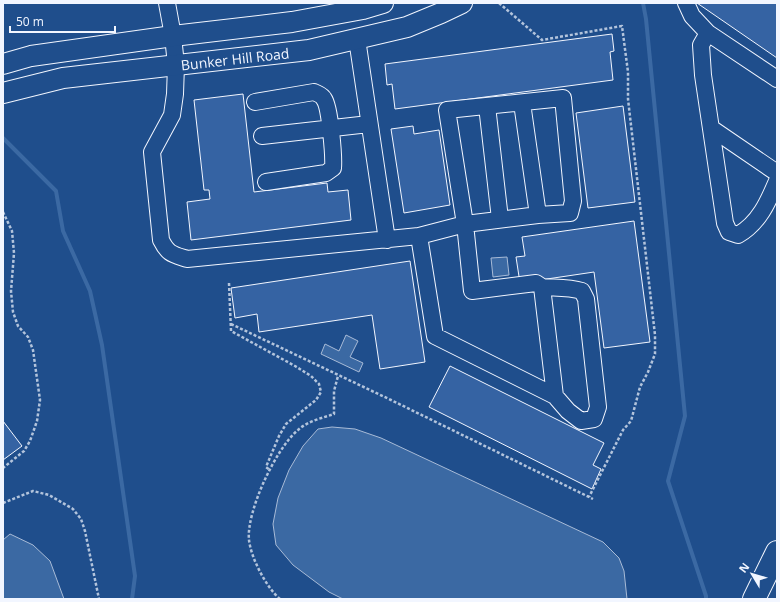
<svg xmlns="http://www.w3.org/2000/svg" width="780" height="602" viewBox="0 0 780 602" font-family="'Open Sans',sans-serif">
	<style>
		.water { fill: #3b69a3; stroke: #a8bbd7 }
		.lines { fill: none; stroke-linecap: round; stroke-linejoin: round }
		.stream { stroke: #3b69a3; stroke-width: 4 }
		.building { fill: #3563a3; stroke: #f2f6ff }
		.minor-casing { stroke: #f2f6ff; stroke-width: 18 }
		.major-casing { stroke: #f2f6ff; stroke-width: 22 }
		.highway-casing { stroke: #f2f6ff; stroke-width: 24 }
		.path { stroke: #b3c4dc; stroke-width: 2.5; stroke-dasharray: 3 2; stroke-linecap: butt }
		.minor { stroke: #1f4e8c; stroke-width: 16 }
		.major { stroke: #1f4e8c; stroke-width: 20 }
		.highway { stroke: #1f4e8c; stroke-width: 22 }
		.labels { text-anchor: middle; dominant-baseline: central; stroke-width: 3; stroke-linejoin: round; paint-order: stroke }
		.street-label { font-size: 14px; fill: #f2f6ff; stroke: #1f4e8c }
	</style>
	<rect width="100%" height="100%" fill="#1f4e8c"/>
	<!-- water -->
	<path class="water" d="M507,257L509,275L493,277L491,258Z
		M346,335L358,341L350,357L363,363L359,372L321,354L325,344L339,351Z
		M332,427L355,429L381,438L603,542L619,558L624,571L627,599H343L329,592L293,565L276,545L273,524L278,498L289,470L303,446L318,429Z
		M10,534L33,545L50,561L64,599H3V540Z"/>
	<g class="lines">
		<!-- stream -->
		<path class="stream" d="M643,3L646,19L685,416L668,481L706,596V599
			M3,138L56,191L63,231L90,291L102,345L135,576L132,599"/>
	</g>
	<!-- building -->
	<path class="building" d="M697,3H777V58Z
		M612,34L614,51L610,52L613,80L395,109L392,84L387,85L385,64Z
		M243,94L254,192L327,183L328,192L348,190L351,220L191,240L187,202L210,199L209,190H204L194,100Z
		M623,106L635,202L588,208L576,113Z
		M413,126L414,134L439,130L450,205L404,213L391,129Z
		M634,221L650,342L604,348L594,272L520,283L516,257L525,256L522,237Z
		M410,261L425,362L380,369L372,315L259,332L257,314L235,318L231,288Z
		M450,366L604,443L593,465L601,469L592,489L429,407Z
		M3,421L22,446L3,460Z"/>
	<g class="lines">
		<!-- minor casing -->
		<g class="minor-casing">
			<path id="minor" d="M167,3L173,36L176,65L175,94L172,115L152,152L161,240C168,254 172,254 187,259L419,236L435,336L555,396L542,287L536,283L472,291L465,224L419,236
				M686,3L692,16L708,33
				M357,39L387,240
				M777,79L708,33L701,45L703,75L725,223L729,232L738,235C759,223 768,202 777,181
				M255,102L314,92C318,94 322,95 324,99C330,107 334,157 333,168L326,173L266,182
				M522,103L538,215L465,224L447,110L563,98L573,201L570,213L538,215
				M487,106L500,219
				M711,128L777,173
				M262,136L369,124
				M542,287C555,288 569,287 582,291L586,299L598,407L594,419L581,421L568,411L555,396"/>
		</g>
		<!-- major casing -->
		<g class="major-casing">
			<g id="major">
				<path d="M3,64L31,56L173,36L292,22L363,9L383,3"/>
				<path id="s1" d="M3,93L63,78L309,50L407,27L441,13L462,3"/>
			</g>
		</g>
		<!-- highway casing -->
		<g class="highway-casing">
			<path id="highway" d="M754,599L777,552"/>
		</g>
		<!-- path -->
		<path class="path" d="M499,3L542,40L622,26L628,72V99L655,335V354L648,372L640,387L631,421L623,430L589,497
			M3,212L12,231L14,253L11,291L13,312L18,326L28,337L33,350L40,400L37,421L30,441L24,451L3,468
			M229,283L231,331L295,366L311,376L319,384L321,392L316,400L286,424L279,436L266,467L270,470
			M231,324L391,400L593,499
			M3,503L33,491L49,495L73,509L81,519L85,531L99,599
			M280,599C266,587 251,558 249,540C246,512 276,448 298,430C308,421 322,418 334,414V391L338,376"/>
		<!-- minor -->
		<use href="#minor" class="minor"/>
		<!-- major -->
		<use href="#major" class="major"/>
		<!-- highway -->
		<use href="#highway" class="highway"/>
	</g>
	<g class="labels">
		<!-- street labels -->
		<g class="street-label">
			<text stroke="none"><textPath href="#s1" startOffset="235">Bunker Hill Road</textPath></text>
		</g>
	</g>
	<!-- border -->
	<rect width="780" height="602" fill="none" stroke="#f2f6ff" stroke-width="8"/>
	<!-- north arrow -->
	<g transform="translate(752 574) rotate(308)" stroke="#1f4e8c" stroke-width="3" paint-order="stroke">
	<path d="M0-3L7 15L0 10L-7 15Z" fill="#f2f6ff"/>
	<text y="-6" font-size="11" font-weight="bold" text-anchor="middle" fill="#f2f6ff">N</text>
	</g>
	<!-- scale -->
	<path d="M10 26v6h105v-6" fill="none" stroke="#f2f6ff" stroke-width="2"/>
	<text x="16" y="26" font-size="12" fill="#f2f6ff" stroke="#1f4e8c" stroke-width="3" paint-order="stroke">50 m</text>
</svg>
